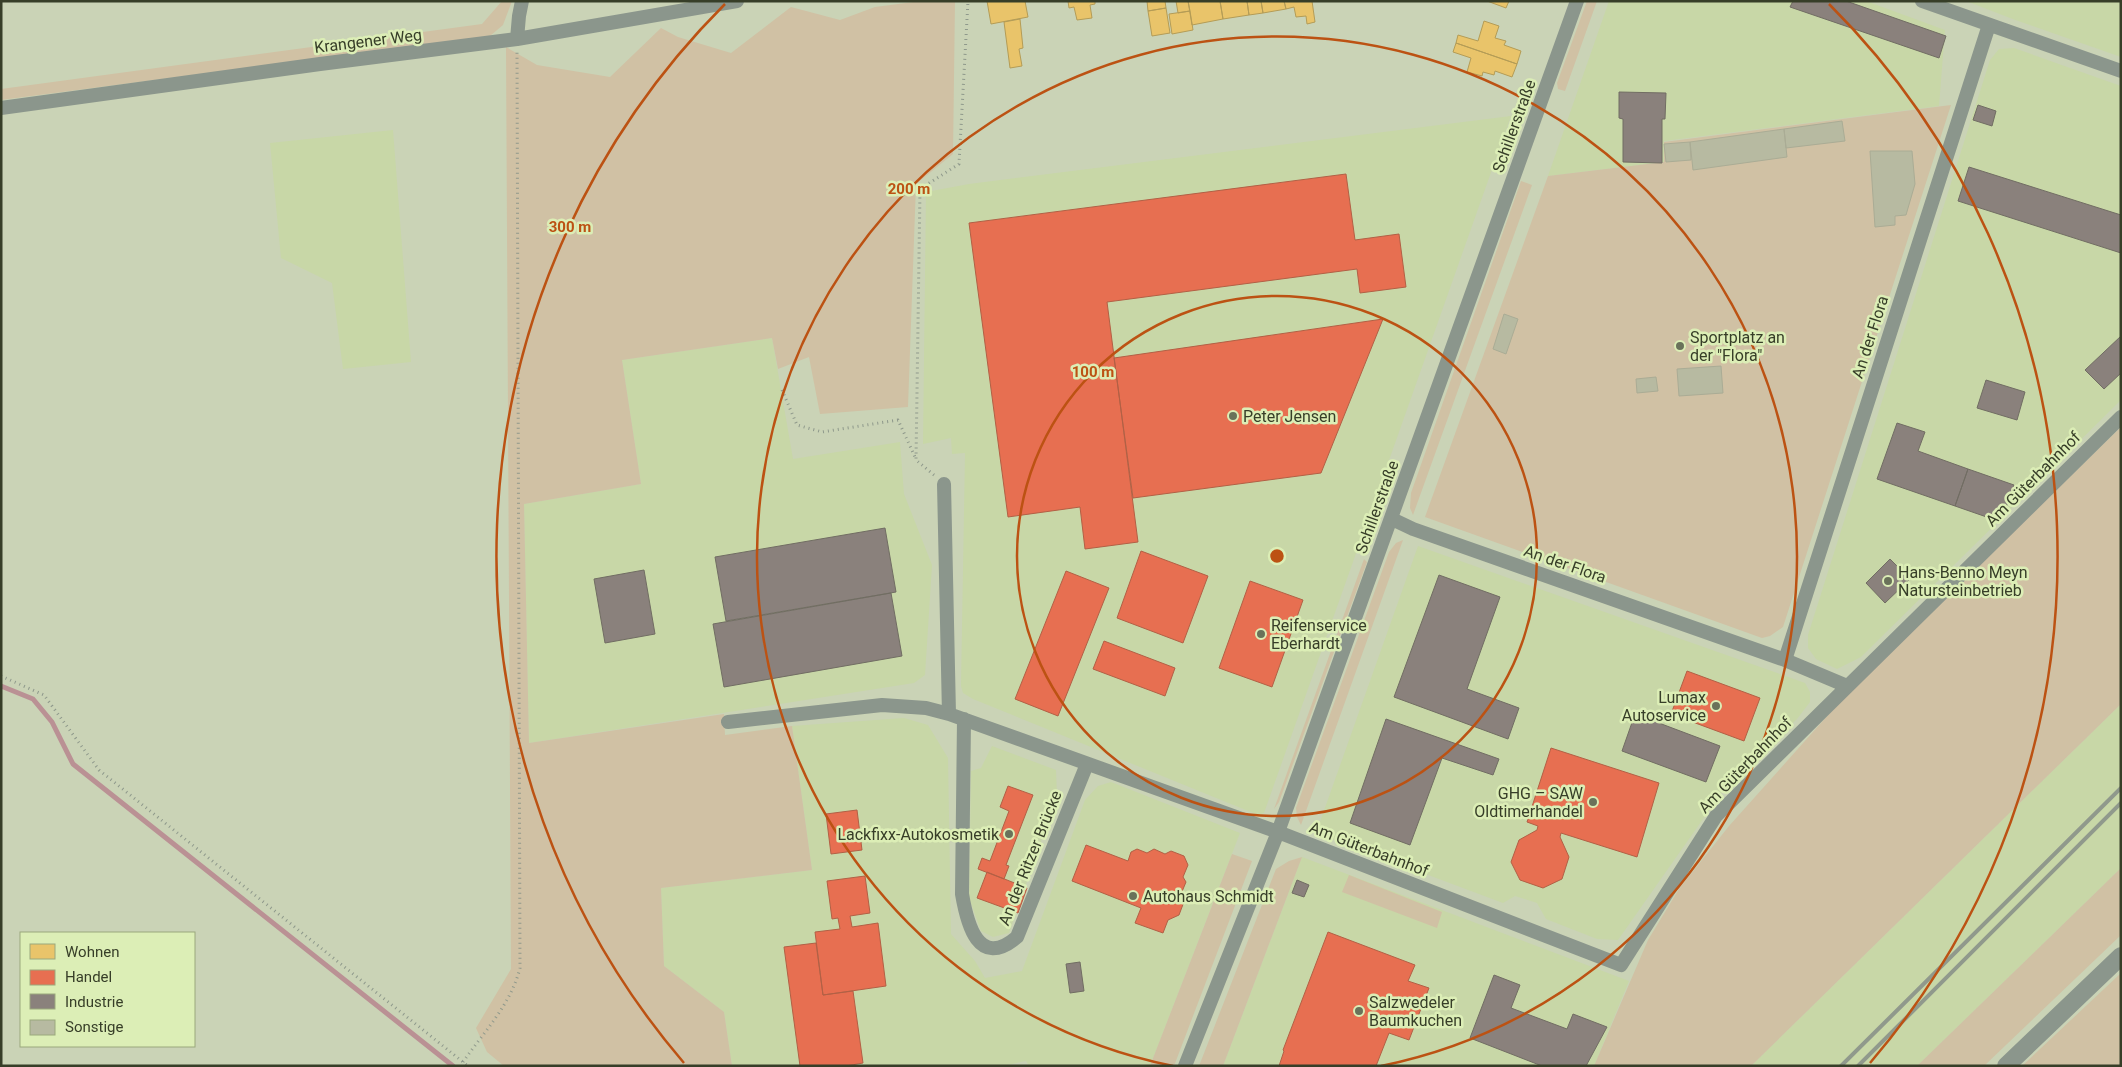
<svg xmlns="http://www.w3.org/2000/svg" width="2122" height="1067" viewBox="0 0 2122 1067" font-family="Roboto,sans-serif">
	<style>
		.built { fill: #c8d7a7 }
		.green { fill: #d0c1a4 }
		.homes { fill: #e9c46a; stroke: #b49c56 }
		.shops { fill: #e76f51; stroke: #b26045 }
		.industry { fill: #8a817c; stroke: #716d63 }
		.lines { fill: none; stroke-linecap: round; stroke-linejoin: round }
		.stream { stroke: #ba9194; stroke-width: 5 }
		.building { fill: #b7baa1; stroke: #aaac95 }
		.path { stroke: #8e988b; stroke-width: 3; stroke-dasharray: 1 4; stroke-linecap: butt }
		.minor { stroke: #8b968c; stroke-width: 14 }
		.tertiary { stroke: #8b968c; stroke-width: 18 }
		.rail { stroke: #90998c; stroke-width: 4 }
		.ring { fill: none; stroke: #bc5213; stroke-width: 2.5 }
		.poi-dot { fill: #6a725a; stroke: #dceeb6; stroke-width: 2 }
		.labels { text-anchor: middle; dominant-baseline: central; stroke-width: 5; stroke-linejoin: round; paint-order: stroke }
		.street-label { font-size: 16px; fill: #373e28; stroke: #dceeb6 }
		.poi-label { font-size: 16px; fill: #373e28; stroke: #dceeb6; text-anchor: start }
		.centre { fill: #bc5213; stroke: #dceeb6; stroke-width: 2.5 }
		.ring-label { font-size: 15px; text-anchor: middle; font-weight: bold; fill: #bc5213; stroke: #dceeb6; stroke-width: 5; stroke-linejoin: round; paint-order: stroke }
	</style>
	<rect width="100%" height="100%" fill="#cad3b6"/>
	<!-- built -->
	<path class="built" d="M1609,1H1866L1945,30L1939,106L1664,141V162L1548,176Z
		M1966,1H2121V57L2010,18Z
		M2014,48L2121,86V400L1861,657L1837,669L1816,659L1808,648V635L1990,60L1999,49Z
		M1511,116L1264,813L1258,815L973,699L963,693L961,686L965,453L952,454L951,438L923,444L926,192L969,184Z
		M393,130L411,362L343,369L332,283L281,258L270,143Z
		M772,338L793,459L900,442L904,494L932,565L925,675L914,683L529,743L524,504L641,484L622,360Z
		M1418,546L1791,678L1805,683L1810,692V702L1797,719L1722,792L1618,940L1597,939L1546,919L1537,903L1515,896L1503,903L1316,833Z
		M2121,704V868L1917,1066H1751Z
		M904,718L928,725L948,758L951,934L975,961L985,978L1022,971L1085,800L1098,786L1111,782L1240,833L1150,1066H1029L1026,1061L1002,1066H732L724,1012L664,966L661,888L812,870L792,726Z
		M992,746L1056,770L1057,796L1009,933L993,937L981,931L969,898L971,771L981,768Z
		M1302,857L1629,981L1594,1066H1443L1438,1064L1437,1066H1223Z"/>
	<!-- green -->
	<path class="green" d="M502,1H512L503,25L490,36L1,100V89L482,24Z
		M921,1H955L953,154L916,184L908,407L820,414L809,357L778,369L772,338L622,360L641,484L524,504L529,743L724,714L725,735L792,726L812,870L661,888L664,966L724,1012L732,1066H504L487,1052L476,1028L511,969L506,47L537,65L610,77L661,28L678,37L731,53L791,7L840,20L875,7Z
		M1587,1H1597L1565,91L1558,89L1557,83Z
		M1951,105L1783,627L1770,636L1762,638L1425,517L1548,176L1664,162V142Z
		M1521,181L1532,185L1413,515L1410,508L1411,493Z
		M2121,427V704L1751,1066H1594L1648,940L1679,889L1729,826L1846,695Z
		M1403,540L1301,825L1297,817L1296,808L1389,552L1396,543Z
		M1364,559L1367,562L1279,802L1274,809Z
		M1232,854L1252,861L1174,1066H1150Z
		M1302,857L1223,1066H1199L1276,869L1289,861Z
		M2121,868V935L1984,1066H1917Z
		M1349,875L1442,912L1437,928L1342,892Z
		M2121,973V1066H2022Z"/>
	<!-- homes -->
	<path class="homes" d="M987,1H1025L1028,17L991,24Z
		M1068,1H1095V4L1090,5L1092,18L1077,20L1074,7L1069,8Z
		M1147,1H1165L1166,8L1148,11Z
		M1176,1H1188L1190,11L1178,13Z
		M1188,1H1220L1223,19L1192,25Z
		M1220,1H1247L1249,15L1223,19Z
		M1247,1H1261L1263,13L1249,15Z
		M1261,1H1284L1286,9L1263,13Z
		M1284,1H1312L1315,22L1307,24L1306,16L1296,17L1294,7L1286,9Z
		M1487,1H1509L1506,8Z
		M1166,8L1170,33L1152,36L1148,11Z
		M1190,11L1193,30L1172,34L1169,14Z
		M1020,19L1023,48L1019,49L1022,66L1010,68L1004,22Z
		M1484,21L1499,26L1495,38L1506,41L1504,45L1521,51L1517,64L1456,43L1458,35L1478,41Z
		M1456,43L1517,64L1512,77L1495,71L1494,75L1483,72L1482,76L1467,72L1471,58L1453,52Z"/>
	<!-- shops -->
	<path class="shops" d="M1346,174L1355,240L1399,234L1406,287L1360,293L1357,269L1107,302L1138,542L1085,549L1080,507L1008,517L969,223Z
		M1383,319L1321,473L1133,498L1114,358Z
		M1141,551L1208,576L1183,643L1117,618Z
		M1066,571L1109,588L1058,716L1015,699Z
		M1250,581L1303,600L1272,687L1219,668Z
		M1104,641L1175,668L1165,696L1093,669Z
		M1687,671L1760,698L1744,741L1671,714Z
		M1551,748L1659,783L1637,857L1561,833L1560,837L1569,857L1562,879L1543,888L1520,880L1511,862L1519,840L1537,830L1538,826L1527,822Z
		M1008,786L1033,795L1006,865L1009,866L1004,879L978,869L982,858L990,861L1009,811L1000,807Z
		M857,810L862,850L831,854L826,814Z
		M1086,845L1128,861L1131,852L1137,849L1147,853L1154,849L1165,854L1171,851L1184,856L1188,865L1183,877L1186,882L1181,894L1185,899L1179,915L1168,920L1163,933L1135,923L1141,908L1072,881Z
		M987,872L1027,888L1018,913L977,898Z
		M865,876L870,913L850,916L852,927L878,923L886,986L823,995L815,932L840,929L838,918L832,919L827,881Z
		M1328,932L1415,965L1408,981L1429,988L1409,1040L1389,1033L1376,1066H1279L1284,1051L1283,1050Z
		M816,943L823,995L853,991L863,1063L846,1066H800L784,947Z"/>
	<!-- industry -->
	<path class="industry" d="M1793,1H1846L1946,36L1939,58L1790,7Z
		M1619,92L1666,93L1665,119H1662V163L1623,162V119L1619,118Z
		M1978,105L1996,111L1992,126L1973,120Z
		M1969,167L2121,215V253L1958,201Z
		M2121,336V373L2104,389L2085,370Z
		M1986,380L2025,392L2017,420L1977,408Z
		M1897,423L1925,432L1918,451L1968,469L1955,506L1877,479Z
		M1968,469L2014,485L2001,522L1955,506Z
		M885,528L896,592L726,621L715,557Z
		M1890,559L1910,579L1885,603L1866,583Z
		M644,570L655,634L605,643L594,579Z
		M1439,575L1500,597L1467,689L1519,708L1508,739L1394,697Z
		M891,593L902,656L724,687L713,624Z
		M1635,714L1720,746L1706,782L1622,751Z
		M1386,719L1499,759L1493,775L1442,758L1410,845L1350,823Z
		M1297,880L1309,885L1304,897L1292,893Z
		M1080,962L1084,991L1070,993L1066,964Z
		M1494,975L1520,985L1511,1008L1567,1029L1573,1014L1607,1027L1586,1066H1542L1470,1038Z"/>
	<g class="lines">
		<!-- stream -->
		<path class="stream" d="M1,686L33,699L52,722L73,764L453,1066"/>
	</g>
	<!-- building -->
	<path class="building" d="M1842,121L1845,141L1786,148L1784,129Z
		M1784,129L1787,157L1693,170L1690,142Z
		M1690,142L1691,160L1666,162L1664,144Z
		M1870,151H1912L1915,184L1906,215L1895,216V225L1875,227Z
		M1504,314L1518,319L1506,354L1493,349Z
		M1721,366L1723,393L1679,396L1677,369Z
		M1656,377L1658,391L1637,393L1636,379Z"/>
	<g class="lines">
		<!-- path -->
		<path class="path" d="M782,390L797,425L822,432L898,420L916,459
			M934,475L916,460L920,189L959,164L968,1
			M1,676L44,695L99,770L468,1066
			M463,1062C484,1032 511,1004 520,968L517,52"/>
		<!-- minor -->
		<path class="minor" d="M1922,1L2121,71
			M517,39L519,16L522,1
			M1,108L320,64L517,39L737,1
			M944,484L949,714
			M1392,519L1413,529L1785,660L1847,686
			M1785,660L1989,25
			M964,719L962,894C967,923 978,970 1017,937L1087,764
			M728,722L882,705L926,708L949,714L1278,832L1621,965L1716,816L2121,417
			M1185,1066L1278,832L1577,1"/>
		<!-- tertiary -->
		<path class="tertiary" d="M2006,1066L2121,956"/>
		<!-- rail -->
		<path class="rail" d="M1841,1066L2121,788
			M1858,1066L2121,803"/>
	</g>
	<!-- distance rings -->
	<g class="ring">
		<circle cx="1277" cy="556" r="260"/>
		<path d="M1173 1066A520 520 0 1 1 1381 1066"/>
		<path d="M684 1063A780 780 0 0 1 725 4M1829 4A780 780 0 0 1 1870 1063"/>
	</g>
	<!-- markers -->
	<g class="poi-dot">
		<circle cx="1680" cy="346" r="5"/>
		<circle cx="1233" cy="416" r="5"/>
		<circle cx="1888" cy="581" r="5"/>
		<circle cx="1261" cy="634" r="5"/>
		<circle cx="1716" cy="706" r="5"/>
		<circle cx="1593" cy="802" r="5"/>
		<circle cx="1009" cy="834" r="5"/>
		<circle cx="1133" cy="896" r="5"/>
		<circle cx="1359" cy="1011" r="5"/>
	</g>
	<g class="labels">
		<!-- street labels -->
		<g class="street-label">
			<text transform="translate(368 41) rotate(-7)">Krangener Weg</text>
			<text transform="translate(1514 126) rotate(-70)">Schillerstraße</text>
			<text transform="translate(1870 337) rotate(-72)">An der Flora</text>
			<text transform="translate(2033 479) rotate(-45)">Am Güterbahnhof</text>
			<text transform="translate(1377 507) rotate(-70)">Schillerstraße</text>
			<text transform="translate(1565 564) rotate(19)">An der Flora</text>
			<text transform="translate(1745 765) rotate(-46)">Am Güterbahnhof</text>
			<text transform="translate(1369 849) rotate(21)">Am Güterbahnhof</text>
			<text transform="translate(1030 858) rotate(-68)">An der Ritzer Brücke</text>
		</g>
		<!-- poi labels -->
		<g class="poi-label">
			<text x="1690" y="337">Sportplatz an<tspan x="1690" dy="18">der "Flora"</tspan></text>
			<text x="1243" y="416">Peter Jensen</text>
			<text x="1898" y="572">Hans-Benno Meyn<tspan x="1898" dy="18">Natursteinbetrieb</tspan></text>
			<text x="1271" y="625">Reifenservice<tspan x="1271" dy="18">Eberhardt</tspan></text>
			<text x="1706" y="697" text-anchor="end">Lumax<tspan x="1706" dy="18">Autoservice</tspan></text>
			<text x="1583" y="793" text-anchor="end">GHG – SAW<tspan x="1583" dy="18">Oldtimerhandel</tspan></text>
			<text x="999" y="834" text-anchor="end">Lackfixx-Autokosmetik</text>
			<text x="1143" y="896">Autohaus Schmidt</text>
			<text x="1369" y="1002">Salzwedeler<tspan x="1369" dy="18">Baumkuchen</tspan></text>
		</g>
	</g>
	<circle cx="1277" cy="556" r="8" class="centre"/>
	<g class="ring-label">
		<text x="909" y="194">200 m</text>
		<text x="570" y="232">300 m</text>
		<text x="1093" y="377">100 m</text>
	</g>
	<!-- border -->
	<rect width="2122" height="1067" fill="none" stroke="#373e28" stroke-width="5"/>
	<!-- legend -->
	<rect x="20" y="932" width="175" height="115" fill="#dceeb6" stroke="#9aa87d"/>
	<rect x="30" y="944" width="25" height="15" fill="#e9c46a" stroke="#9aa87d"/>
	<text x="65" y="957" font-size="15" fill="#373e28">Wohnen</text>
	<rect x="30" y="970" width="25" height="15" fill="#e76f51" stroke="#9aa87d"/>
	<text x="65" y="982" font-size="15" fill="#373e28">Handel</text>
	<rect x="30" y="994" width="25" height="15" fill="#8a817c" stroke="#9aa87d"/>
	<text x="65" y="1007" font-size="15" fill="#373e28">Industrie</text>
	<rect x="30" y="1020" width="25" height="15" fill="#b7baa1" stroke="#9aa87d"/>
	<text x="65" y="1032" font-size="15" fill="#373e28">Sonstige</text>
</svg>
